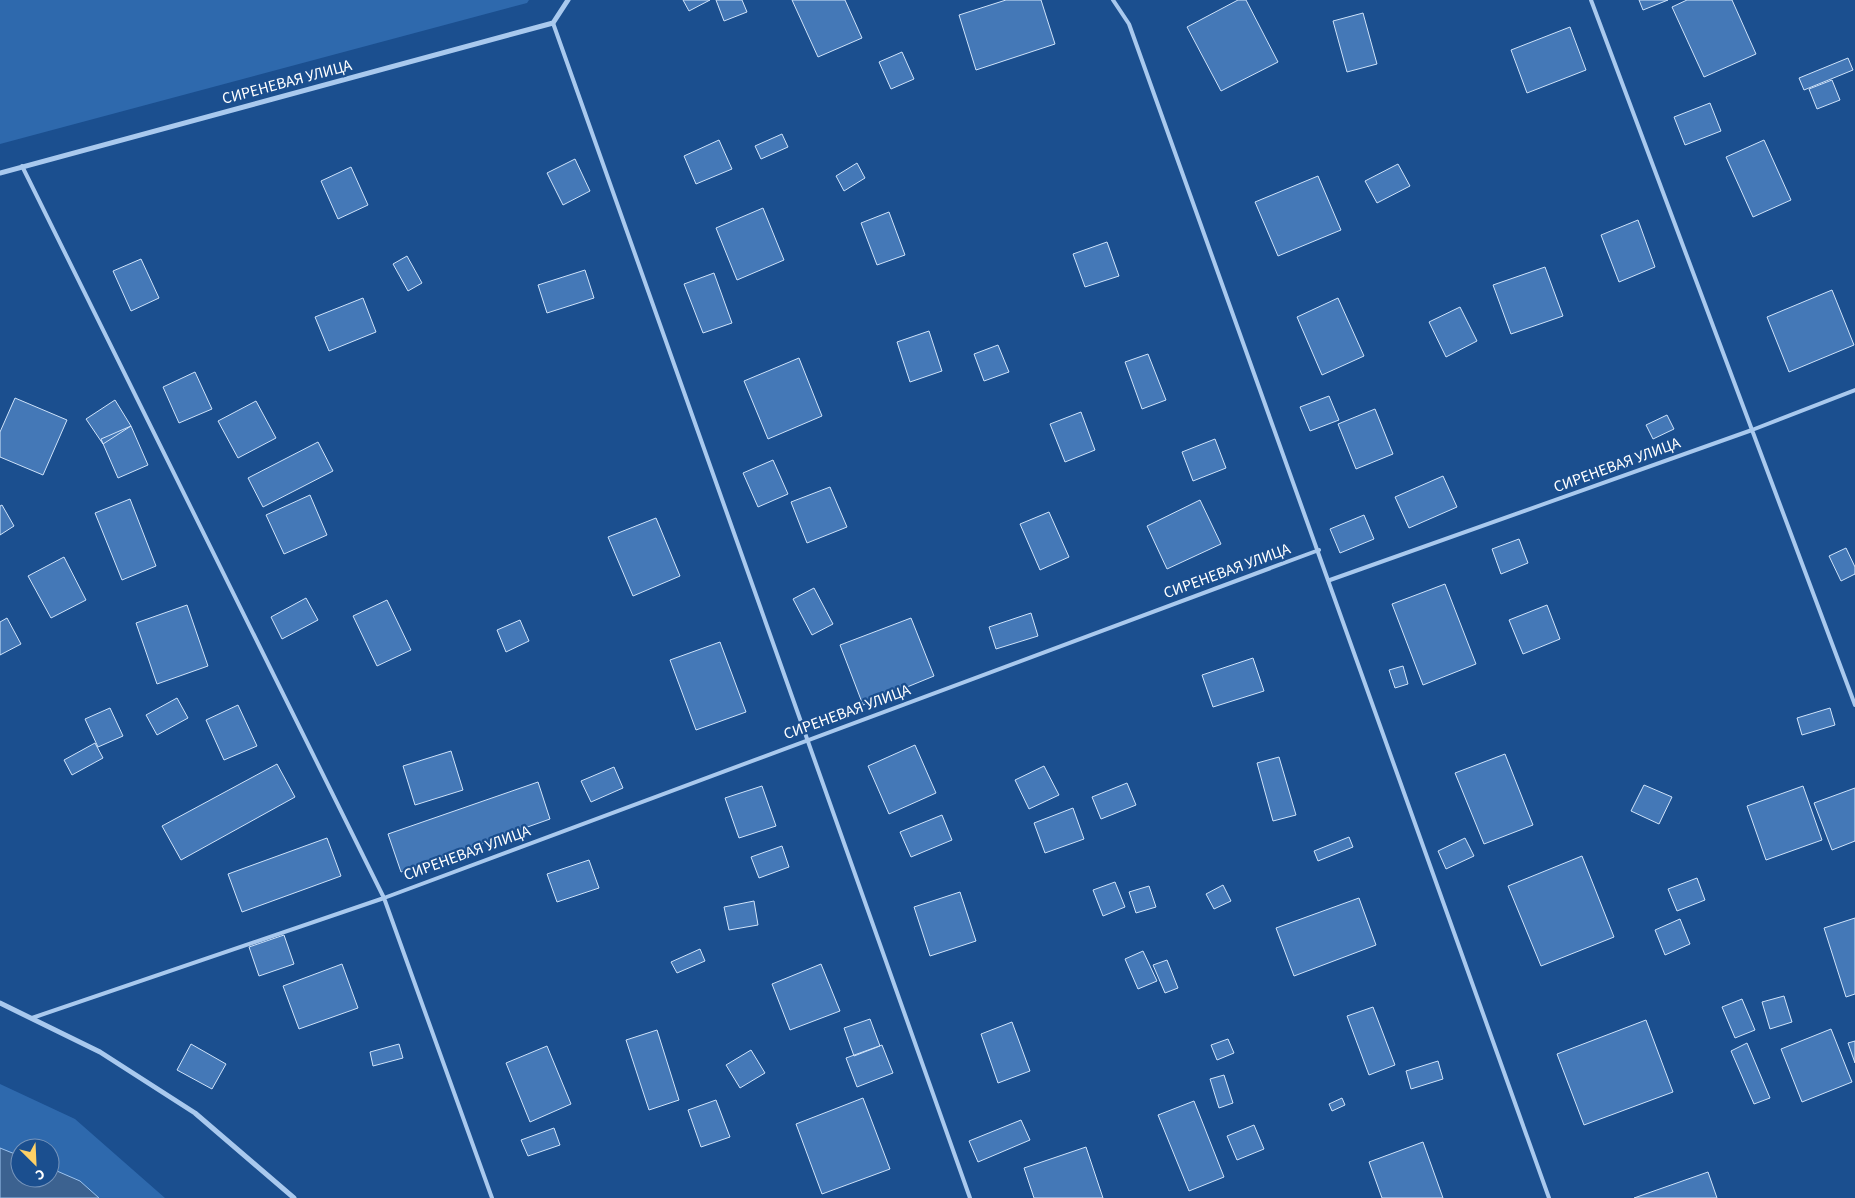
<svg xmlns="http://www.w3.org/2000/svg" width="1855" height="1198" viewBox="0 0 1855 1198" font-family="'Source Sans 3',sans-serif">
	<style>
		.green { fill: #2e69ad; fill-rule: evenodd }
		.water { fill: #3c6290; stroke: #9cc4f0 }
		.building { fill: #4478b7; stroke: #cfe3fa }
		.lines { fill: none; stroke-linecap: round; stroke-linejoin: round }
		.lane { stroke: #a9c9ee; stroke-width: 4 }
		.street { stroke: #a9c9ee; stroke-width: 5 }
		.labels { text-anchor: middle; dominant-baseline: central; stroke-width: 4.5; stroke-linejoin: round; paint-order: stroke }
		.street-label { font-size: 16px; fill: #fff; stroke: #1b4f8f }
	</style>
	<rect width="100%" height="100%" fill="#1b4f8f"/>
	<!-- green -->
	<path class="green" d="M0,0H529L527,3L0,144Z
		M0,1084L75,1119L165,1198H0ZM20,1148H50V1178H20Z"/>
	<!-- water -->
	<path class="water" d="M0,1148L20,1156V1178H50V1168L80,1181L99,1198H0Z"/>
	<!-- building -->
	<path class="building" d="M683,0H710L689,11Z
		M716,0H742L747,12L724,21Z
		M792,0H845L862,38L818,57Z
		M1006,0H1041L1055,44L976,70L959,15Z
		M1238,0H1246L1278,62L1221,91L1187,27Z
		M1639,0H1668L1643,10Z
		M1687,0H1732L1756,54L1704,77L1672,7Z
		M1363,13L1377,64L1347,72L1333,21Z
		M1570,27L1586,70L1527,93L1511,50Z
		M902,52L914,79L891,89L879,62Z
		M1848,58L1853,70L1804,90L1799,78Z
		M1832,80L1840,100L1817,109L1809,89Z
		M1710,103L1721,131L1685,145L1674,117Z
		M782,134L788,147L761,159L755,146Z
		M719,140L732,169L696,184L684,156Z
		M1764,140L1791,200L1753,217L1726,157Z
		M575,159L590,191L563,205L547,173Z
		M857,163L865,178L844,191L836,176Z
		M1398,164L1410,186L1377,203L1365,181Z
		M351,167L368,205L338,219L321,181Z
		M1318,176L1341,230L1278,256L1255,202Z
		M763,208L784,260L737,280L716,228Z
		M889,212L905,255L877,265L861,223Z
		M1638,220L1655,267L1619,282L1601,235Z
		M1107,242L1119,276L1085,287L1073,254Z
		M407,256L422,283L408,291L393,264Z
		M141,259L159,298L131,311L113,271Z
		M1545,267L1563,316L1511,334L1493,285Z
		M585,270L594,298L547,313L538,285Z
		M714,273L732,323L703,333L684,284Z
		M1832,290L1854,345L1789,372L1767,317Z
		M363,298L376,332L329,351L315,317Z
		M1338,298L1364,356L1322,375L1297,317Z
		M1460,307L1477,341L1446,357L1429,322Z
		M929,331L942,371L910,382L897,342Z
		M998,345L1009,372L984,381L974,354Z
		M1148,354L1166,400L1142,409L1125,362Z
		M799,358L822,416L768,439L744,381Z
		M195,372L212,409L179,423L163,387Z
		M1329,396L1339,420L1310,431L1300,407Z
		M15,398L67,420L43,475L0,457V432Z
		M115,400L131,426L103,444L86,419Z
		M256,401L276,438L238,458L218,421Z
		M1375,409L1393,454L1356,469L1338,424Z
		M1081,412L1095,450L1065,462L1050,424Z
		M1667,415L1674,429L1653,439L1646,425Z
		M131,426L148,465L118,478L101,439Z
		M1215,439L1226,468L1193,481L1182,452Z
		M318,442L333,471L263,507L248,478Z
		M773,460L788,494L758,507L743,473Z
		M1443,476L1457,507L1409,528L1395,497Z
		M830,487L847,527L807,543L791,502Z
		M310,495L327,535L284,554L266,515Z
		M130,499L156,566L122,580L95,513Z
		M1200,500L1221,544L1167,569L1147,526Z
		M2,505L14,526L0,535V506Z
		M1049,512L1069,557L1040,570L1020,524Z
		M1364,515L1374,539L1340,553L1330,529Z
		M656,518L680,576L633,596L608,537Z
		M1519,539L1528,563L1501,574L1492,549Z
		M1846,548L1855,567V574L1841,581L1829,556Z
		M64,557L86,600L51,618L28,576Z
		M1445,584L1476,664L1423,685L1392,604Z
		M814,588L833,624L812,635L793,599Z
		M306,598L318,620L282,639L271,617Z
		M387,600L411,650L377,666L353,616Z
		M187,605L208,666L157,684L136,623Z
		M1547,605L1560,639L1523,654L1509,620Z
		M1031,613L1038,636L996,649L989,627Z
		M7,618L21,644L0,655V622Z
		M911,618L934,676L863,705L840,645Z
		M520,620L529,641L506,652L497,630Z
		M720,642L746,712L696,730L670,660Z
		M1253,658L1264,691L1213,707L1202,675Z
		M1403,666L1408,684L1395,688L1389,670Z
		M177,698L188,718L157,735L146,715Z
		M238,705L257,746L224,760L206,720Z
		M110,708L123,736L98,747L85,719Z
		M1830,708L1835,725L1802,735L1797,718Z
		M95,743L103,758L72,775L64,760Z
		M915,745L936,793L889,814L868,766Z
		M451,751L463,790L415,805L403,766Z
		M1505,754L1533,825L1484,844L1455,773Z
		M1279,757L1296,815L1273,821L1257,763Z
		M277,764L295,797L181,860L162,826Z
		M1044,766L1059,795L1029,809L1015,780Z
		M614,767L623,788L591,802L581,781Z
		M538,782L550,819L401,872L388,834Z
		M1127,783L1136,805L1101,819L1092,797Z
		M1644,785L1672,797L1659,824L1631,811Z
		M762,786L776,826L739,838L725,798Z
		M1803,786L1822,840L1766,860L1747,806Z
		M1855,788V841L1832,850L1814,803Z
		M1073,808L1084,839L1045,853L1034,823Z
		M942,815L952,840L911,857L900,832Z
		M1349,837L1353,847L1318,861L1314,851Z
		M327,838L341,876L242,912L228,874Z
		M1465,838L1474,856L1446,869L1438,851Z
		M782,846L789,867L759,878L751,857Z
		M1582,856L1614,937L1541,966L1508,886Z
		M589,860L599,888L557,902L547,874Z
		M1697,878L1705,900L1677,911L1668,889Z
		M1115,882L1125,907L1103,916L1093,890Z
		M1223,885L1231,901L1214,909L1206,894Z
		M1149,886L1156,907L1136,913L1129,892Z
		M960,892L976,941L930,956L914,907Z
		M1359,898L1376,945L1294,976L1276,928Z
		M754,901L758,925L729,930L724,907Z
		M1855,918V994L1846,997L1824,928Z
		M1680,919L1690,944L1665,955L1655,930Z
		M284,935L294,964L259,976L249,947Z
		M700,949L705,961L677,973L671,962Z
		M1143,951L1157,981L1138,989L1125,959Z
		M1167,960L1178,988L1165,993L1153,965Z
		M342,964L358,1008L299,1029L283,986Z
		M821,964L840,1011L790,1030L772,984Z
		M1784,996L1792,1022L1770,1029L1762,1002Z
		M1742,999L1755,1030L1735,1038L1722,1007Z
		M1373,1007L1395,1065L1369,1075L1347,1016Z
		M870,1019L880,1046L854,1056L844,1028Z
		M1646,1020L1673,1092L1584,1125L1557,1054Z
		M1012,1022L1030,1071L998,1083L981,1034Z
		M1831,1029L1852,1082L1802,1102L1781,1049Z
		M657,1030L679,1100L649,1110L626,1040Z
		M1228,1039L1234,1053L1217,1060L1211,1045Z
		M1855,1041V1063L1848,1043Z
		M1747,1043L1770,1098L1754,1104L1731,1051Z
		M191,1044L226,1064L212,1089L177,1070Z
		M399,1044L403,1058L373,1066L370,1052Z
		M882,1045L893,1073L857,1087L846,1058Z
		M547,1046L571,1104L530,1122L506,1063Z
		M751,1050L765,1073L740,1088L726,1065Z
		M1438,1061L1443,1079L1411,1089L1406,1071Z
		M1224,1075L1233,1103L1219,1108L1210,1079Z
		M863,1098L890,1169L822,1194L796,1124Z
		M1342,1098L1345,1105L1332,1111L1329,1104Z
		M716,1100L730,1137L701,1147L688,1110Z
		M1194,1101L1224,1177L1189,1191L1158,1115Z
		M1021,1120L1030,1140L978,1162L969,1141Z
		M1254,1125L1264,1149L1237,1160L1227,1136Z
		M554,1128L560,1145L528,1156L521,1140Z
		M1423,1142L1443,1198H1382L1369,1162Z
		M1086,1147L1103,1198H1034L1024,1168Z
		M1708,1172L1717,1198H1634Z"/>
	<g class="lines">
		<!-- lane -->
		<path class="lane" d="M1113,0L1129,24L1549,1198
			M1591,0L1855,705
			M553,23L970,1198
			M22,166L384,898L492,1198
			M1330,580L1752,430L1855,390
			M32,1018L384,898L1319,550"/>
		<!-- street -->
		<path class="street" d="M0,173L553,23L568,0
			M0,1003L100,1052L195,1113L294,1198"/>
	</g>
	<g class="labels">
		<!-- street labels -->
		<g class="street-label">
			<text transform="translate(287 82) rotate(-15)">СИРЕНЕВАЯ УЛИЦА</text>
			<text transform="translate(1617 465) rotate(-20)">СИРЕНЕВАЯ УЛИЦА</text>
			<text transform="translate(1227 571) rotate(-20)">СИРЕНЕВАЯ УЛИЦА</text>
			<text transform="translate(847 712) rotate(-20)">СИРЕНЕВАЯ УЛИЦА</text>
			<text transform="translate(467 853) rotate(-20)">СИРЕНЕВАЯ УЛИЦА</text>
		</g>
	</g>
	<!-- north arrow -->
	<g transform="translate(35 1163) rotate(156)"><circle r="24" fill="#1b4f8f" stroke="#7695bc"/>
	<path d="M0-4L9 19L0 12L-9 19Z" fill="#ffd166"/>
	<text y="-8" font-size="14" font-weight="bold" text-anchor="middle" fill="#ffffff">С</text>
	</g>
</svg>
